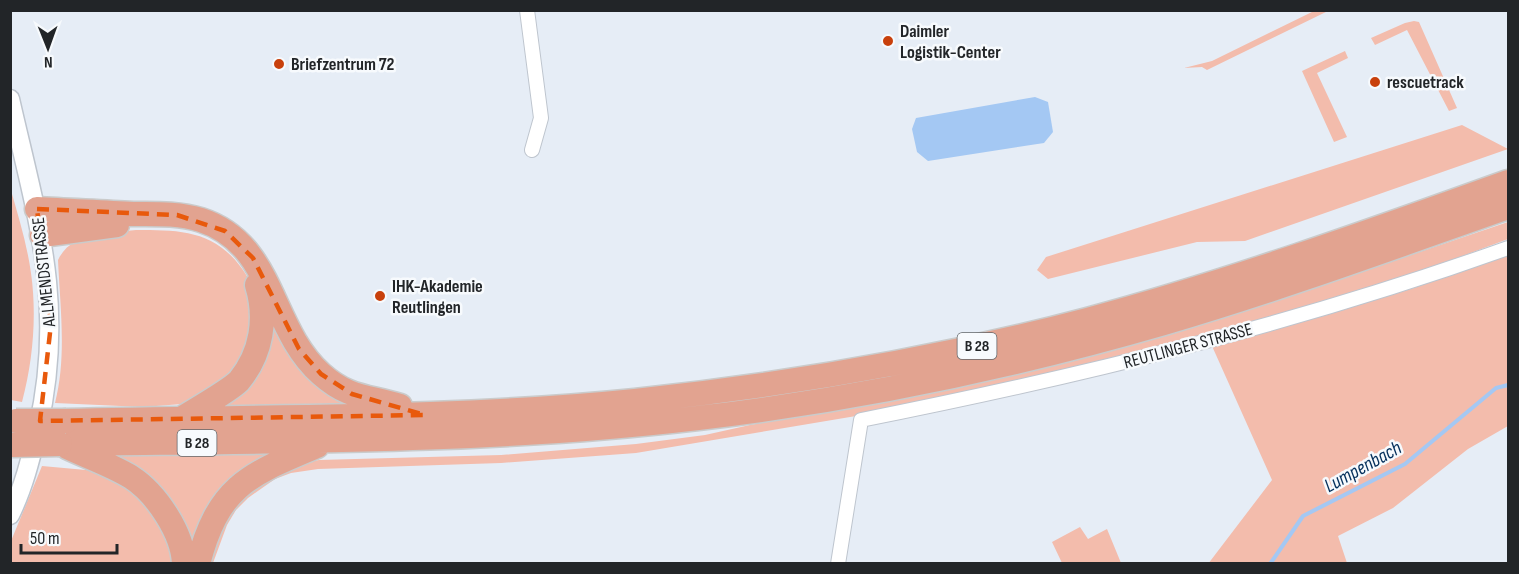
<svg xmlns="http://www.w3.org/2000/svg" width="1519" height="574" viewBox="0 0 1519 574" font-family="'Sofia Sans Condensed',sans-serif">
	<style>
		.green { fill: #f3bcac }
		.water { fill: #a4c8f3 }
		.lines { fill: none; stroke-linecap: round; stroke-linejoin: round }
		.stream { stroke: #a4c8f3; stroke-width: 4 }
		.minor-casing { stroke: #bec5ce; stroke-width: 16 }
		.tertiary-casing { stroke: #bec5ce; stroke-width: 21 }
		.trunk-casing { stroke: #cacbcb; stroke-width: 27 }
		.minor { stroke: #fff; stroke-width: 14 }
		.tertiary { stroke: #fff; stroke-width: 18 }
		.trunk { stroke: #e2a390; stroke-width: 24 }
		.trunk-bridge-casing { stroke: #cacbcb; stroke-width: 27; stroke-linecap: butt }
		.trunk-bridge { stroke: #e2a390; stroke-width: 24 }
		.marked { fill: none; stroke: #e8590c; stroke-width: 4.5; stroke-dasharray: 12 8; stroke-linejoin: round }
		.poi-dot { fill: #c8400c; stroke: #f7fafd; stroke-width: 2 }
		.labels { text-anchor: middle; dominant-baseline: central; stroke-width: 5; stroke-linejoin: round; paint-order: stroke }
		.shield { fill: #f7fafd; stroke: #626568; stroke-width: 1.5 }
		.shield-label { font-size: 16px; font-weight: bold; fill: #222528 }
		.poi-label { font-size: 18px; font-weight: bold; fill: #222528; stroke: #f7fafd; text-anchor: start }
		.street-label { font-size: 18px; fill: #222528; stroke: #f7fafd }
		.water-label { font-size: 20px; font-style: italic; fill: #042f5b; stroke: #f7fafd }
	</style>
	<rect width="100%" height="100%" fill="#e6edf6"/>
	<!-- green -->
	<path class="green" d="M1314,11H1328L1207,70L1202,67L1184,68L1212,61Z
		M1414,21L1419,22L1457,108L1449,111L1407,30L1375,45L1371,38L1405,23Z
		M1345,51L1348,58L1317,73L1347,137L1334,142L1302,71Z
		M1462,125L1508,149L1245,241L1197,242L1048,279L1037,270L1046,257Z
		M10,187C18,215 27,244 31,273C37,315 33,361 22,402L11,400Z
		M1508,222V239L1409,276L1208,336L1134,355L862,415L636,453L501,463L318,469L291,473L275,479L248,498L236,510L227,525L213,563L205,564L231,506L289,465L319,460L501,455L636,444L705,435L750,425L959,388L1133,345L1272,302Z
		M136,230C178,230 213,230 240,266C247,275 255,288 255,299C257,315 250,342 248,359L195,403L143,407L55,403C67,357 60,306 58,260C72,231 108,233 136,230Z
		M1508,252V426L1468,449L1393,508L1338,536L1347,563L1208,564L1272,480L1212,346L1414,288Z
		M268,317L378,411L210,409Z
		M287,451L194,551L185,536L94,453Z
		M42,466L108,472L146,498L179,564H11V541Z
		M1080,527L1088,539L1107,529L1121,563H1062L1052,542Z"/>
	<!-- water -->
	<path class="water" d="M1035,97L1048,102L1053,132L1044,143L928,161L917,152L912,129L916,118Z"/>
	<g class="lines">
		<!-- stream -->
		<path class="stream" d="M1270,564L1303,516L1405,464L1496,388L1508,385"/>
		<!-- minor casing -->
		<g class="minor-casing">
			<path id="minor" d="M527,10L541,118L532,150
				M838,564L861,420C1082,376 1296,324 1508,248"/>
		</g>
		<!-- tertiary casing -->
		<g class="tertiary-casing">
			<path id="tertiary" d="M10,99C37,218 66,304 38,428C31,457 24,487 10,515"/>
		</g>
		<!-- trunk casing -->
		<g class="trunk-casing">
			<path id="trunk" d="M37,209C69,211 101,212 133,214C155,214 179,213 201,220C275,244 269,328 321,374C349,399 368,396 400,406
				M42,235L117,225
				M181,419C195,410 229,391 239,381C262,353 267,318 257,285
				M66,421C256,416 446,420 635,401C787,385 939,359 1087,320C1229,282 1369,232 1508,182
				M60,444C273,441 486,443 698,418C855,400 1012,367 1164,323C1280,289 1394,247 1508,207
				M67,447C88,457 111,465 131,477C156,493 183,533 184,564
				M198,564C218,486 248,475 317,446"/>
		</g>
		<!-- minor -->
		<use href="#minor" class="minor"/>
		<!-- tertiary -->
		<use href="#tertiary" class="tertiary"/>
		<!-- trunk -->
		<use href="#trunk" class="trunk"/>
		<!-- trunk-bridge casing -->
		<g class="trunk-bridge-casing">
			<path id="trunk-bridge" d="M16,421H66
				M12,445L60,444"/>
		</g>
		<!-- trunk-bridge -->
		<use href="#trunk-bridge" class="trunk-bridge"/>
	</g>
	<!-- marked area -->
	<path class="marked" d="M37,209L177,215L225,231L253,258L299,349L321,374L352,394L425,415L40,421L51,324Z"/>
	<!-- markers -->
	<g class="poi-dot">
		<circle cx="888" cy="41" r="6"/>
		<circle cx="279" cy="64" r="6"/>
		<circle cx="1375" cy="82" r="6"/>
		<circle cx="380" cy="296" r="6"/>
	</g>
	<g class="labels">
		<!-- shield labels -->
		<g class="shield">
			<rect x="957.5" y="333" width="39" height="26" rx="4.5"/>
			<rect x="177.5" y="430" width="39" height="26" rx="4.5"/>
		</g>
		<g class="shield-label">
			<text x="977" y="346">B 28</text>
			<text x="197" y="443">B 28</text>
		</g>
		<!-- poi labels -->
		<g class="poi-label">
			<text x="900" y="31">Daimler<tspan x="900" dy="21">Logistik-Center</tspan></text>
			<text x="291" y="64">Briefzentrum 72</text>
			<text x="1387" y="82">rescuetrack</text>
			<text x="392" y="286">IHK-Akademie<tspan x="392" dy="21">Reutlingen</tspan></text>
		</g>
		<!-- street labels -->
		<g class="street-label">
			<text transform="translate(44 272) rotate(-96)">ALLMENDSTRASSE</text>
			<text transform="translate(1188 346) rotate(-15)">REUTLINGER STRASSE</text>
		</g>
		<!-- water labels -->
		<g class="water-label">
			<text transform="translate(1363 467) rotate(-29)">Lumpenbach</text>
		</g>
	</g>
	<!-- border -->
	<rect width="1519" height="574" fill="none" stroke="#222528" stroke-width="24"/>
	<!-- north arrow -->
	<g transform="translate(48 48) rotate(179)" stroke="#f7fafd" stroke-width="4.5" paint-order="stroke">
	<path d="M0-4.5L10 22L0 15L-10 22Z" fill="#222528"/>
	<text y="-9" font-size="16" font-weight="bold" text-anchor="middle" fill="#222528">N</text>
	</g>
	<!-- scale -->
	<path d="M21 544v9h96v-9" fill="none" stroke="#222528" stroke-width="3"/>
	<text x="30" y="544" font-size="18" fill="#222528" stroke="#f7fafd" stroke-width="4.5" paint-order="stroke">50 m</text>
</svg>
